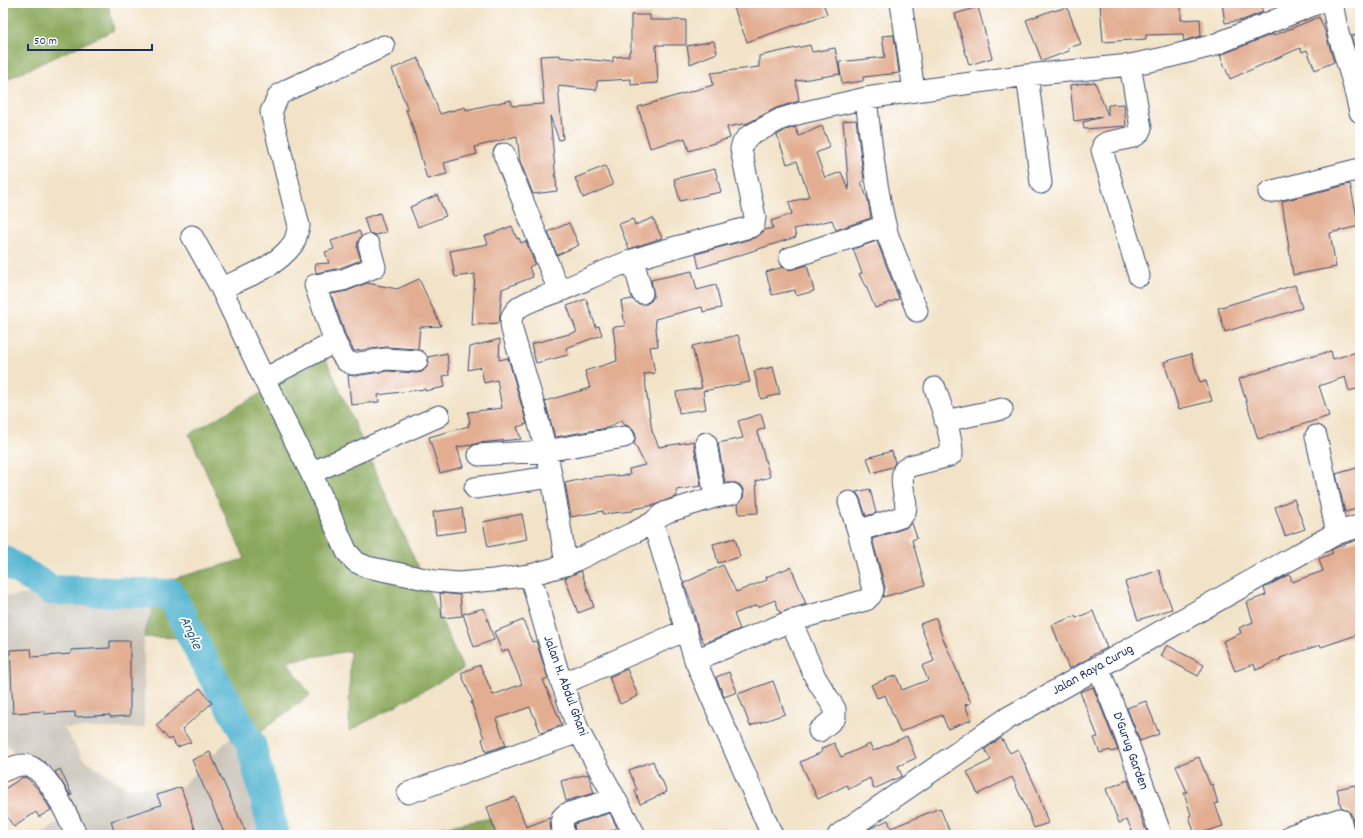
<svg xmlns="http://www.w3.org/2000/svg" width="1363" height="838" viewBox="0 0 1363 838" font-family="Dekko,sans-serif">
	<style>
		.industrial { fill: #c9c3b8 }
		.forest { fill: #8aa85b; stroke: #526c5c }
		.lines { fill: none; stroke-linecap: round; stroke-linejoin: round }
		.river { stroke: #51b4d0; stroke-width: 30 }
		.building { fill: #e2ad91 }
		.minor-casing { stroke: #3b4a6e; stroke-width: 23 }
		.major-casing { stroke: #3b4a6e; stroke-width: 24 }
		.minor { stroke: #fff; stroke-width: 21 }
		.major { stroke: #fff; stroke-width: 22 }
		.labels { text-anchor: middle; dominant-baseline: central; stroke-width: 3.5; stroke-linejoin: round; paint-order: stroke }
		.street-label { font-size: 14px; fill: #1b2f5e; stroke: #fff }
		.water-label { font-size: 15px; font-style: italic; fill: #2e5e86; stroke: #fff }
	</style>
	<rect width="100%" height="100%" fill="#fff"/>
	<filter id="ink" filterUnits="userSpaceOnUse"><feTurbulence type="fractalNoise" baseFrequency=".025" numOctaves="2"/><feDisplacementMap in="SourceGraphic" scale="8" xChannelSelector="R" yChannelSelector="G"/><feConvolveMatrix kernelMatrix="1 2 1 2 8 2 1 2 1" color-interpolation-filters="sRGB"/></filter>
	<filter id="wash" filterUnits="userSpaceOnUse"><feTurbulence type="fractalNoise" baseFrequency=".012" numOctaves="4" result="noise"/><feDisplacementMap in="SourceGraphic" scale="16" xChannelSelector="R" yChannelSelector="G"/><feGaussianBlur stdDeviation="0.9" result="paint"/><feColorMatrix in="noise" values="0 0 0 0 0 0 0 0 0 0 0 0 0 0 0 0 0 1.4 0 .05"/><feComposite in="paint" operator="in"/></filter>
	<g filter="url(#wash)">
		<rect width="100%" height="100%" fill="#f2e3c8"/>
		<!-- industrial -->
		<path class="industrial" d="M161,582L144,637V728H64L83,759L125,787H181L232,736L276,835H41L59,822L7,744L3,741V597Z"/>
		<!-- forest -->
		<path class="forest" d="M3,3H108L114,30L3,81Z
			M325,357L463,669L349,731L350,651L287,661L310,695L261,731L189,638L144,637L161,582L245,559L189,434Z
			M501,816L509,835H402Z"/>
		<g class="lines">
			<!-- river -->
			<path class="river" d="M3,560L51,590L171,594L202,657L251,744L274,835"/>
		</g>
		<g id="blocks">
			<!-- building -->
			<path class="building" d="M748,3H823L827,14L747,42L734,8Z
				M1100,3H1117V5L1151,3H1181V20L1200,19L1201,36L1184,41L1183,34L1146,35V39L1103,42Z
				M1222,3H1259L1263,12L1243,20L1225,23Z
				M978,7L992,58L969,65L955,14Z
				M1067,7L1081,44L1068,48L1069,51L1042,61L1026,20L1053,10L1054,11Z
				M631,15H650V20H686V45H656L658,83L631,85V79L597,81V90L558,86L563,139L559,140L550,116L557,191L533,194L520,161L517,136L475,147L477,154L444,163L447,174L427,179L413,128L406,110H408L392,69L418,58L440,114L465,107L466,110L511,100L512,106L544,104L540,56L560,55V57L613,62V57L629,56V51H631Z
				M1319,17L1325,31L1334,62L1315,70L1307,50L1302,52L1300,48L1230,79L1220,55L1273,34V36Z
				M1360,34V51L1356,52L1351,36Z
				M894,35L899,73L863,77V81L842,84L839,62L885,57L882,36Z
				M714,41L717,53L690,64L687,46Z
				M810,45L812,52L835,48L840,74L796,81L799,101L776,108L748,123L727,127L730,138L689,151L685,138L650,148L638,107L713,85L711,73L759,67V56Z
				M1095,82L1108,116V105L1124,104L1126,126L1084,129L1083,122L1102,117L1074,121L1070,85Z
				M856,120L864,181L861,182L868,200L871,218L836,230L832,220L794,229L796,237L699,268L696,254L757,237L765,230L773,228L771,221L792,214L789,202L806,198V197L809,196L797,161L787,164L777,135L786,130L795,127L799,136L822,126L830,147L816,153L825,178L841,172L849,190L843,121Z
				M605,166L613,185L583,198L575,178Z
				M715,169L721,192L680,201L674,179Z
				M1350,184L1359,226L1330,233L1336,267L1293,275L1282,201Z
				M437,195L446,216L418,227L410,207Z
				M380,213L386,232L376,235L369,233L364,218Z
				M653,218L662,238L629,249L619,224L633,219L635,225Z
				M569,223L579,245L557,255L548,232Z
				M512,226L517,239L519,238L521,243L526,241L535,264L529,267L533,277L502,289L499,323L472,325L475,274L455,277L450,251L488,244L485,236Z
				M359,231L361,236L358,242L357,248L361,260L340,268L316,273L315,264L329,263L325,252L334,249L331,241Z
				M877,241L899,299L875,308L866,286H865L859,274L862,273L853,249Z
				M807,265L814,291L796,296L795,290L772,295L766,272L783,267L788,270L793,269Z
				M692,271L697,290L716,285L721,308L703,312L702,307L655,319L658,346L650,347L655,373L644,374L652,431L659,447L695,441L694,445L701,486L676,490L677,496L655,505L633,509V511L603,514V511L571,517L565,483L592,477L630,475L629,469L645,465L634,443L636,435L633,430L628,426L625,425L622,420L607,428L555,437L545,401L590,388L585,371L617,361L613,327L625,326L621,301L632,299L639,304H646L651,301L654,296L651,280Z
				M419,279L441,326L420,327L418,349L387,347L354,351L346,337L331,294L347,291L367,283L397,289Z
				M1295,285L1302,308L1225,332L1218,308Z
				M586,299L596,327L599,326L602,335L566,348L568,355L536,363L531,344L577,332L567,306Z
				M738,335L750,382L703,391L706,409L679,413L676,392L702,388L692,346Z
				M500,339L499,360L508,358L527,424L517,427L521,439L478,443L472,445L457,447L463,467L440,473L429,437L469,426L468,423H470L468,412L502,408L497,380L484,383L481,367L468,370L470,347Z
				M1331,351L1333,359L1360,351V388L1349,391L1345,377L1319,386L1329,416L1258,439L1239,379L1309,356L1310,357Z
				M447,353L449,375L443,376L445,387L425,391V389L378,395L379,402L351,405L348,375L355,376L387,371L416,373L422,372L427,367L429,362L428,357Z
				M1191,354L1200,383L1206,381L1212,401L1179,409L1164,362Z
				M773,367L780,394L761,399L754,371Z
				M761,414L765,428L757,431L770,477L756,481L758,513L739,514L738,504L743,498L744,492L741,486L736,483H725L718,443L743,438L738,421Z
				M892,451L895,463L892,467L872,473L867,458Z
				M1360,467V508L1345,512L1336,474Z
				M870,489L876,513L866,516L860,498L856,492Z
				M1294,499L1305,529L1285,536L1275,507Z
				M462,508L465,531L436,535L433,512Z
				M522,514L527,539L488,547L483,522Z
				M912,523L917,538L912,540L925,585L883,597L885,587L872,539L905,528Z
				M735,538L740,557L718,563L713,544Z
				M1360,539V634L1321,647L1320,645L1280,658L1281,659L1256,670L1254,664L1235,671L1223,641L1241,633L1239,628L1253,622L1247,602L1266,595L1264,588L1286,576L1290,575L1292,582L1323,571L1319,559L1333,553L1331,550L1342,545Z
				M723,565L736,592L767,580L766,577L791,567L806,604L780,613L775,600L758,607L757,605L734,614L740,629L704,643L698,630L693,610H694L684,583Z
				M1159,570L1172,609L1138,620L1125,582Z
				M581,571L594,607L578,613L565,578Z
				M440,593L460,595L462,616L442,618Z
				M484,608L494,640L474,647L463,614Z
				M1093,611L1107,648L1090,656L1091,657L1069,669L1052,625L1075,616L1076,618Z
				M936,618L942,636L971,703L965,705L971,720L948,729L942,715L900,732L885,695L877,698L871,685L896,675L902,690L928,680L922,666L934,661L920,624Z
				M523,620L532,642L536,641L548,678L543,680L562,725L541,733L530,707L496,719L506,745L486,752L482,739L484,738L471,702H473L461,673L480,665L493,695L522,684L508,649L502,652L494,632Z
				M110,641H130V716L110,717V715L75,717V712L44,714V711L13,713L10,650L31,649L32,657L71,654V650L110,648Z
				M1167,645L1204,665L1198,676L1161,656Z
				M627,669L638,696L620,704L609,677Z
				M729,672L737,692L724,697L716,677Z
				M773,681L785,714L750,726L738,694Z
				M1093,687L1118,750L1111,752L1110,750L1100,753L1094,738L1098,737L1080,692Z
				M200,688L212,703L182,729L191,742L177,747L171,738L169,740L156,725Z
				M1146,701L1159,734L1140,741L1127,708Z
				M907,736L916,758L898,766L902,776L874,789L870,778L849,789L847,785L818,799L800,762L822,752L821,749L834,743L841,757L870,744L873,751Z
				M1001,738L1010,753L1018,749L1037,790L1048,823L1034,828L1022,797H1021L1012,777L978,794L967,772L991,760L985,749Z
				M210,752L247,835H225L192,760Z
				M1199,757L1210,785L1212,784L1218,803L1215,804L1223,826L1195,835L1189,816L1191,815L1184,793L1187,792L1176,766Z
				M653,761L660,780H662L667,792L640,804L635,791L637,790L629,770Z
				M60,769L72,795L71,796L55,772Z
				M588,774L594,793L566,801L561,781Z
				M23,777L27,778L39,790L51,810L39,817L36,812L14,827L3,811V790Z
				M1128,780L1147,833L1142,835H1134L1127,820L1119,823L1106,789Z
				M1355,785L1357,793H1360V835H1356L1352,816L1349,811L1341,807L1337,789Z
				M181,787L197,835H115L111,821L161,805L157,795Z
				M515,797L526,827L550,818L551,835H496L487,807Z
				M940,808L951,835H861L871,828L888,820L891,828Z
				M610,813L617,828L601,835H575L574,824Z"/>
		</g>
	</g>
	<g filter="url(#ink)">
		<use href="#blocks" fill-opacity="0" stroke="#3b4a6e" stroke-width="1"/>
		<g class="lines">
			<!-- minor casing -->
			<g class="minor-casing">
				<path id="minor" d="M901,3L914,91
					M1332,3L1338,33L1352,79L1360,112
					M1130,65L1141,128L1138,134L1133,137L1106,143L1103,145L1102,150L1139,276
					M1027,75L1041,183
					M866,98C871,144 876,191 888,236L917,311
					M504,154L559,291
					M1269,192L1360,169
					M192,236L221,288L264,379L311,473L347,552L356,562L367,567L435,581L458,583L493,580L530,575L566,565L635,532L652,523L658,538L695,660L772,835
					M790,258L885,226
					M633,260L642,293
					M221,288C247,277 275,268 293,244C296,239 297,232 299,226L271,112L279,95L289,89L384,46
					M335,342L340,352L346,361L353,364L386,359L417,361
					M264,379L335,342L315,285L343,280L375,267L369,245
					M945,421L1002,409
					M1316,436L1337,533
					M706,443L715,497
					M479,455L546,451L624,437
					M311,473L439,416
					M475,488L551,477
					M652,523L661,515L667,512L715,497L732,494
					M858,531L901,517C901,517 905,513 905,512C909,502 898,485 904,470L910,466L949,456L952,454C952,435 941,406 935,388
					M566,565C560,527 555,488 546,451C536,410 524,370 512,330C511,324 510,318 514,313C521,301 547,296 560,291C584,281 608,269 633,260C671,247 711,238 750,227L754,224L755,217L741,149C742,143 744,140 749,136L781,119L801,113L866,98L1027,75L1130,65L1164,58L1211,46L1318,3
					M530,575L557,669L579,732L635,835
					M791,621L815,677L835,709V717L830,722L819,731
					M695,660L791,621L866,600L871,595L873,590L858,531L849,502
					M1098,667L1125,735L1161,835
					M562,684L686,630
					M3,771C10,768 16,765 24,765C47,766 68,817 76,835
					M408,793L579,732
					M563,835L562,818L566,814L615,799
					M1292,835L1340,819L1344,835"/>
			</g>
			<!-- major casing -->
			<g class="major-casing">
				<path id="major" d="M839,835L1008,718L1337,533L1360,526"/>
			</g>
			<!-- minor -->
			<use href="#minor" class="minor"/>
			<!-- major -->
			<use href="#major" class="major"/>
		</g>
	</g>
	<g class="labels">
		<!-- street labels -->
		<g class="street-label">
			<text transform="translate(1093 670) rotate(-29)">Jalan Raya Curug</text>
			<text transform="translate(565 686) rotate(70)">Jalan H. Abdul Ghani</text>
			<text transform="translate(1130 751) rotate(70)">D'Gurug Garden</text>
		</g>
		<!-- water labels -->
		<g class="water-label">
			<text transform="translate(190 633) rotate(65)">Angke</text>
		</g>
	</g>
	<!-- margin -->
	<rect width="1363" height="838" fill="none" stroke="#fff" stroke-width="16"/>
	<!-- scale -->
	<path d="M28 44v6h124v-6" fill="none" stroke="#1b2f5e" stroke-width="2"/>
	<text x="34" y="44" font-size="12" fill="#1b2f5e" stroke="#ffffff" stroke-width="3" paint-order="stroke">50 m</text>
</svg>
